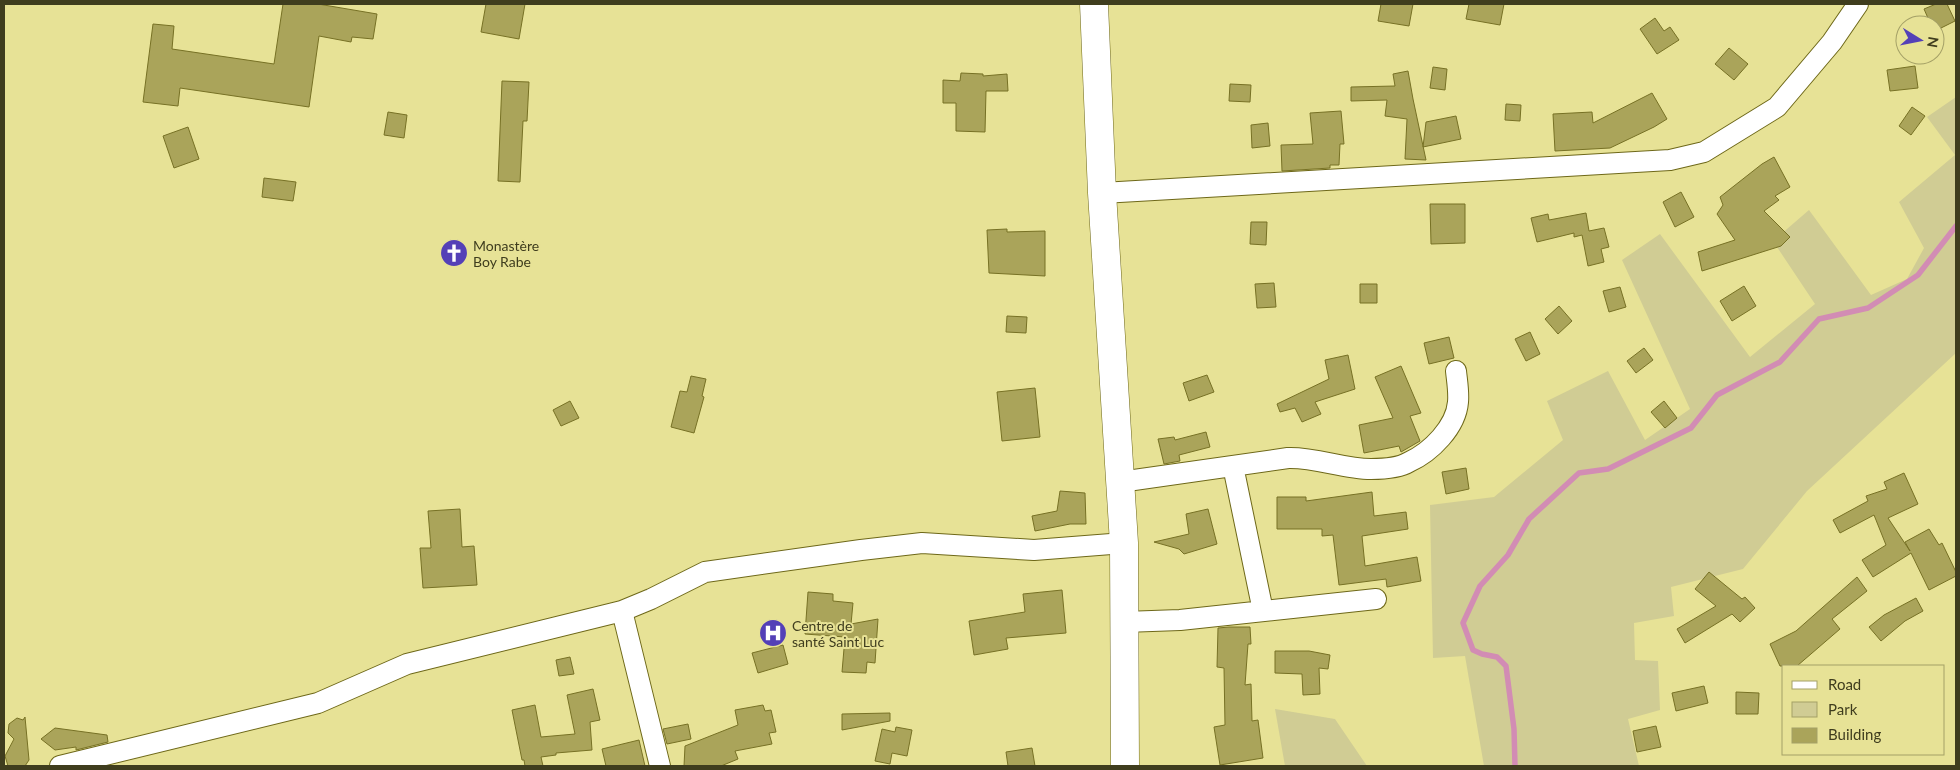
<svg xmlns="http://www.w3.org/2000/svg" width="1960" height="770" viewBox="0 0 1960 770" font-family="Lato,sans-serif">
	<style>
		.green { fill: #d0cc94 }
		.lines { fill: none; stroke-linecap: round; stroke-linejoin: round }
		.stream { stroke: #d28cb4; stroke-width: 5.5 }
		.building { fill: #aaa45a; stroke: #777125 }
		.street-casing { stroke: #6e6819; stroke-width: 22 }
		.secondary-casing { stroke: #6e6819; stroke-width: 29 }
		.street { stroke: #fff; stroke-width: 20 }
		.secondary { stroke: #fff; stroke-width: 28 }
		.labels { text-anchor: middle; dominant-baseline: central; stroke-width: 4; stroke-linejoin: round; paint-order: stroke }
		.poi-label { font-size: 14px; fill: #3f3d1e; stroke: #e7e296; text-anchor: start }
	</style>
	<rect width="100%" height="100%" fill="#e7e296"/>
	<!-- green -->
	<path class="green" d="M1956,97V353L1807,491L1743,569L1671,587L1674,616L1634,623L1635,660L1658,661L1660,710L1628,719L1639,766H1484L1465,656L1433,658L1430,505L1494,497L1563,440L1547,401L1608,371L1645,440L1690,409L1622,260L1660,234L1750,357L1815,304L1773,241L1809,210L1871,295L1907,279L1924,248L1899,202L1955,155L1927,117Z
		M1275,709L1335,719L1367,766H1285Z"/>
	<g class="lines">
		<!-- stream -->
		<path class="stream" d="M1515,766L1514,729L1506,666L1497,657L1482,654L1473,650L1463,623L1480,586L1508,555L1529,519L1579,473L1608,469L1691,428L1717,395L1780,362L1819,319L1868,308L1918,275L1956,226"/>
	</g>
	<!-- building -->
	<path class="building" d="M283,4H318L377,14L373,39L352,37L351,42L319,36L309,107L180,88L178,106L143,102L153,24L174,26L172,49L274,64Z
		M486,4H525L519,39L481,32Z
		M1381,4H1413L1409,26L1378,21Z
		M1469,4H1504L1500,25L1466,19Z
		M1936,4H1947L1955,21L1935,31V25H1931L1924,9Z
		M1655,18L1664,31L1670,27L1679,40L1657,54L1640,29Z
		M1729,48L1748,64L1734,80L1715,64Z
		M1915,66L1918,88L1890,91L1887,70Z
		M1433,67L1447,69L1445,90L1430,88Z
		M1408,71L1413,99L1426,160L1405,159L1407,119L1385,116L1387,100L1351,101V87L1395,86L1393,74Z
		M961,73L983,74V76L1007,74L1008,91H986L985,132L956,131V103H943V80L960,81Z
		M502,81L529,82L527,121H523L520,182L498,181Z
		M1230,84L1251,85L1250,102L1229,101Z
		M1652,93L1667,119L1654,127L1610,148L1555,151L1553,114L1592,112L1593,123Z
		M1506,104L1521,105L1520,121L1505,120Z
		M1912,107L1925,116L1911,135L1899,126Z
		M1341,111L1344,144H1340L1339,165H1330V168L1282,171L1281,145L1313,144L1310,113Z
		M388,112L407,115L404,138L384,135Z
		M1456,116L1461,139L1423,147L1426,122Z
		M1268,123L1270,146L1252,148L1251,125Z
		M188,127L199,159L174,168L163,136Z
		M1774,157L1790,187L1775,196L1779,200L1764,211L1790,237L1781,246L1702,271L1698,252L1735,240L1717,214L1723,205L1720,197L1762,164Z
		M264,178L296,182L293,201L262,197Z
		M1681,192L1694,217L1675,227L1663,202Z
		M1430,204H1465V243L1431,244Z
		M1586,213L1589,231L1604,228L1609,247L1601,249L1604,262L1588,266L1582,235L1574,237V233L1537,242L1531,218L1548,214L1549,220Z
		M1251,222H1267L1266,245L1250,244Z
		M1007,229V232L1045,231V276L989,273L987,230Z
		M1274,283L1276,307L1257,308L1255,284Z
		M1360,284H1377V303H1360Z
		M1744,286L1756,306L1732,321L1720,301Z
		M1620,287L1626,307L1609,312L1603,291Z
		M1559,306L1572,321L1558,334L1545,319Z
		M1007,316L1027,317L1026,333L1006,332Z
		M1530,332L1540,354L1526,361L1515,339Z
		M1449,337L1454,358L1429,364L1424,343Z
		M1644,348L1653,360L1636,373L1627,361Z
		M1348,355L1355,389L1315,402L1321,414L1302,422L1295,408L1280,412L1277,404L1329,379L1325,360Z
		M1401,366L1421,413L1410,416L1420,441L1401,452L1399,446L1364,453L1359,425L1393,418L1375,377Z
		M1207,375L1214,392L1189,401L1183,383Z
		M691,376L706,379L702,396L704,397L694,433L671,427L680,391L687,392Z
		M1035,388L1040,437L1002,441L997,392Z
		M570,401L579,418L561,426L553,410Z
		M1664,401L1677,418L1665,428L1651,412Z
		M1206,432L1210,447L1179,455L1180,461L1164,464L1158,439L1174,437L1175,440Z
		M1466,468L1469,489L1446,494L1442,472Z
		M1904,473L1918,504L1888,518L1910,551L1905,542L1929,529L1939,545L1942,543L1956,572V576L1929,590L1911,553L1873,577L1862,560L1886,545L1874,515L1840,533L1833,520L1868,501L1866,496L1887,489L1884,482Z
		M1060,491L1085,493L1086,524H1070L1035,531L1032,516L1057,511Z
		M1372,492L1374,516L1406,512L1408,529L1362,536L1365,566L1417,557L1421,581L1387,587L1386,579L1339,585L1333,535L1322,536V529H1277V497H1306V501Z
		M460,509L462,547L474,546L477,585L423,588L420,548H431L428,511Z
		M1208,509L1217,544L1184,554L1179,549L1154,542L1189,534L1186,514Z
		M1709,572L1742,599L1745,597L1755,608L1740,622L1732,614L1685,643L1677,629L1716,606L1695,589Z
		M1857,577L1867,591L1832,619L1840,629L1797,666H1780L1770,644L1796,631Z
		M1062,590L1066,633L1006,638L1008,649L974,655L969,621L1025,612L1023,594Z
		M808,592L833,594V601L853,603L851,624L878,619L875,663L867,662L866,673L842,672L845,637L805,634Z
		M1916,598L1923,611L1905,621L1881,641L1869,627L1884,615Z
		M1229,627H1250L1251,644H1248L1245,685L1251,684L1252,721L1258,720L1263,758L1220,765L1214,727L1225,725L1224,668L1217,667L1218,628Z
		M783,645L788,664L758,673L752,653Z
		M1275,651H1309L1330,655L1328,669L1319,668L1320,694L1303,695L1302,674L1275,673Z
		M570,657L574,674L559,676L556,660Z
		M1704,686L1708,703L1676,711L1672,693Z
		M593,689L600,720L590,722L592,750L556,753V755L541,757L543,766H525L524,760H522L512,710L535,705L541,737L575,734L567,695Z
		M1736,692L1759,693L1758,714H1736Z
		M763,705L765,711L771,710L776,732L769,733L772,744L735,751L738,759L721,766H684L685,746L738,725L735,710Z
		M890,713V721L842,730V714Z
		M25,717L29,760L25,766H8L5,756L14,739L8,733L9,724L17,718L23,720Z
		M688,724L691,739L667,744L663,729Z
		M1656,726L1661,747L1637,752L1633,731Z
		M896,727L912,730L907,756L892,753L890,764L875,761L882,729L895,732Z
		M55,728L107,735L108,742L76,750V747L55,750L41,739Z
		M639,740L645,766H606L602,749Z
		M1032,748L1035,766H1008L1006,752Z"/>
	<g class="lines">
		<!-- street casing -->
		<g class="street-casing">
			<path id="street" d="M1102,193L1670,160L1704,152L1777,107L1832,42L1858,4
				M1233,466L1263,611
				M1120,482L1288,458C1316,457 1343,469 1371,469C1383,469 1399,468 1409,462C1431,452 1456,427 1458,402C1459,392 1457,381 1456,371
				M622,611L660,766
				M1124,622L1180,620L1376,599
				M60,766L318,703L407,664L622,611L651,599L705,572L861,550L922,543L1034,550L1124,543"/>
		</g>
		<!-- secondary casing -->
		<g class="secondary-casing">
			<path id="secondary" d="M1094,4L1102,193L1124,543L1125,766"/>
		</g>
		<!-- street -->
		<use href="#street" class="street"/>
		<!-- secondary -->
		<use href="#secondary" class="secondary"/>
	</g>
	<!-- icons -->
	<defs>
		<g id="church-disc" transform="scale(1.4375)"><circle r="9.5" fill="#5440b7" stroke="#e7e296"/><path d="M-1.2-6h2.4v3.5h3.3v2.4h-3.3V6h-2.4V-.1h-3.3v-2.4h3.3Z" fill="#fff"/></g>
		<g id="hospital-disc" transform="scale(1.4375)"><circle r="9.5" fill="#5440b7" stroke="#e7e296"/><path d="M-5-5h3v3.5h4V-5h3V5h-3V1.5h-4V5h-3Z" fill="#fff"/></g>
	</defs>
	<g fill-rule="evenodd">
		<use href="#church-disc" x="454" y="253"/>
		<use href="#hospital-disc" x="773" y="633"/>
	</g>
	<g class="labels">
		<!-- poi labels -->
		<g class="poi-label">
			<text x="473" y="245">Monastère<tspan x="473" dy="16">Boy Rabe</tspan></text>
			<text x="792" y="625">Centre de<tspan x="792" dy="16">santé Saint Luc</tspan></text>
		</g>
	</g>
	<!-- border -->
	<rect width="1960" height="770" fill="none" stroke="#3f3d1e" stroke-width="10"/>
	<!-- legend -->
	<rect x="1782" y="665" width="162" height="90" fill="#e7e296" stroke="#a4a066"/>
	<rect x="1792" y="681" width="25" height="8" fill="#ffffff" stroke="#a4a066"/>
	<text x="1828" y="690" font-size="15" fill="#3f3d1e">Road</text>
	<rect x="1792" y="702" width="25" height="15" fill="#d0cc94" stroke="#a4a066"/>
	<text x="1828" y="715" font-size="15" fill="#3f3d1e">Park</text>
	<rect x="1792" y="728" width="25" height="15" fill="#aaa45a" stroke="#a4a066"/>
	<text x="1828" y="740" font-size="15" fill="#3f3d1e">Building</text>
	<!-- north arrow -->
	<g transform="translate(1920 40) rotate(100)"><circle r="24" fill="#e7e296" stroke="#a4a066"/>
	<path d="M0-4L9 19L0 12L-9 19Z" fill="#5440b7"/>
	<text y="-8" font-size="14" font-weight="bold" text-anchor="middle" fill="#3f3d1e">N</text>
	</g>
</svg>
